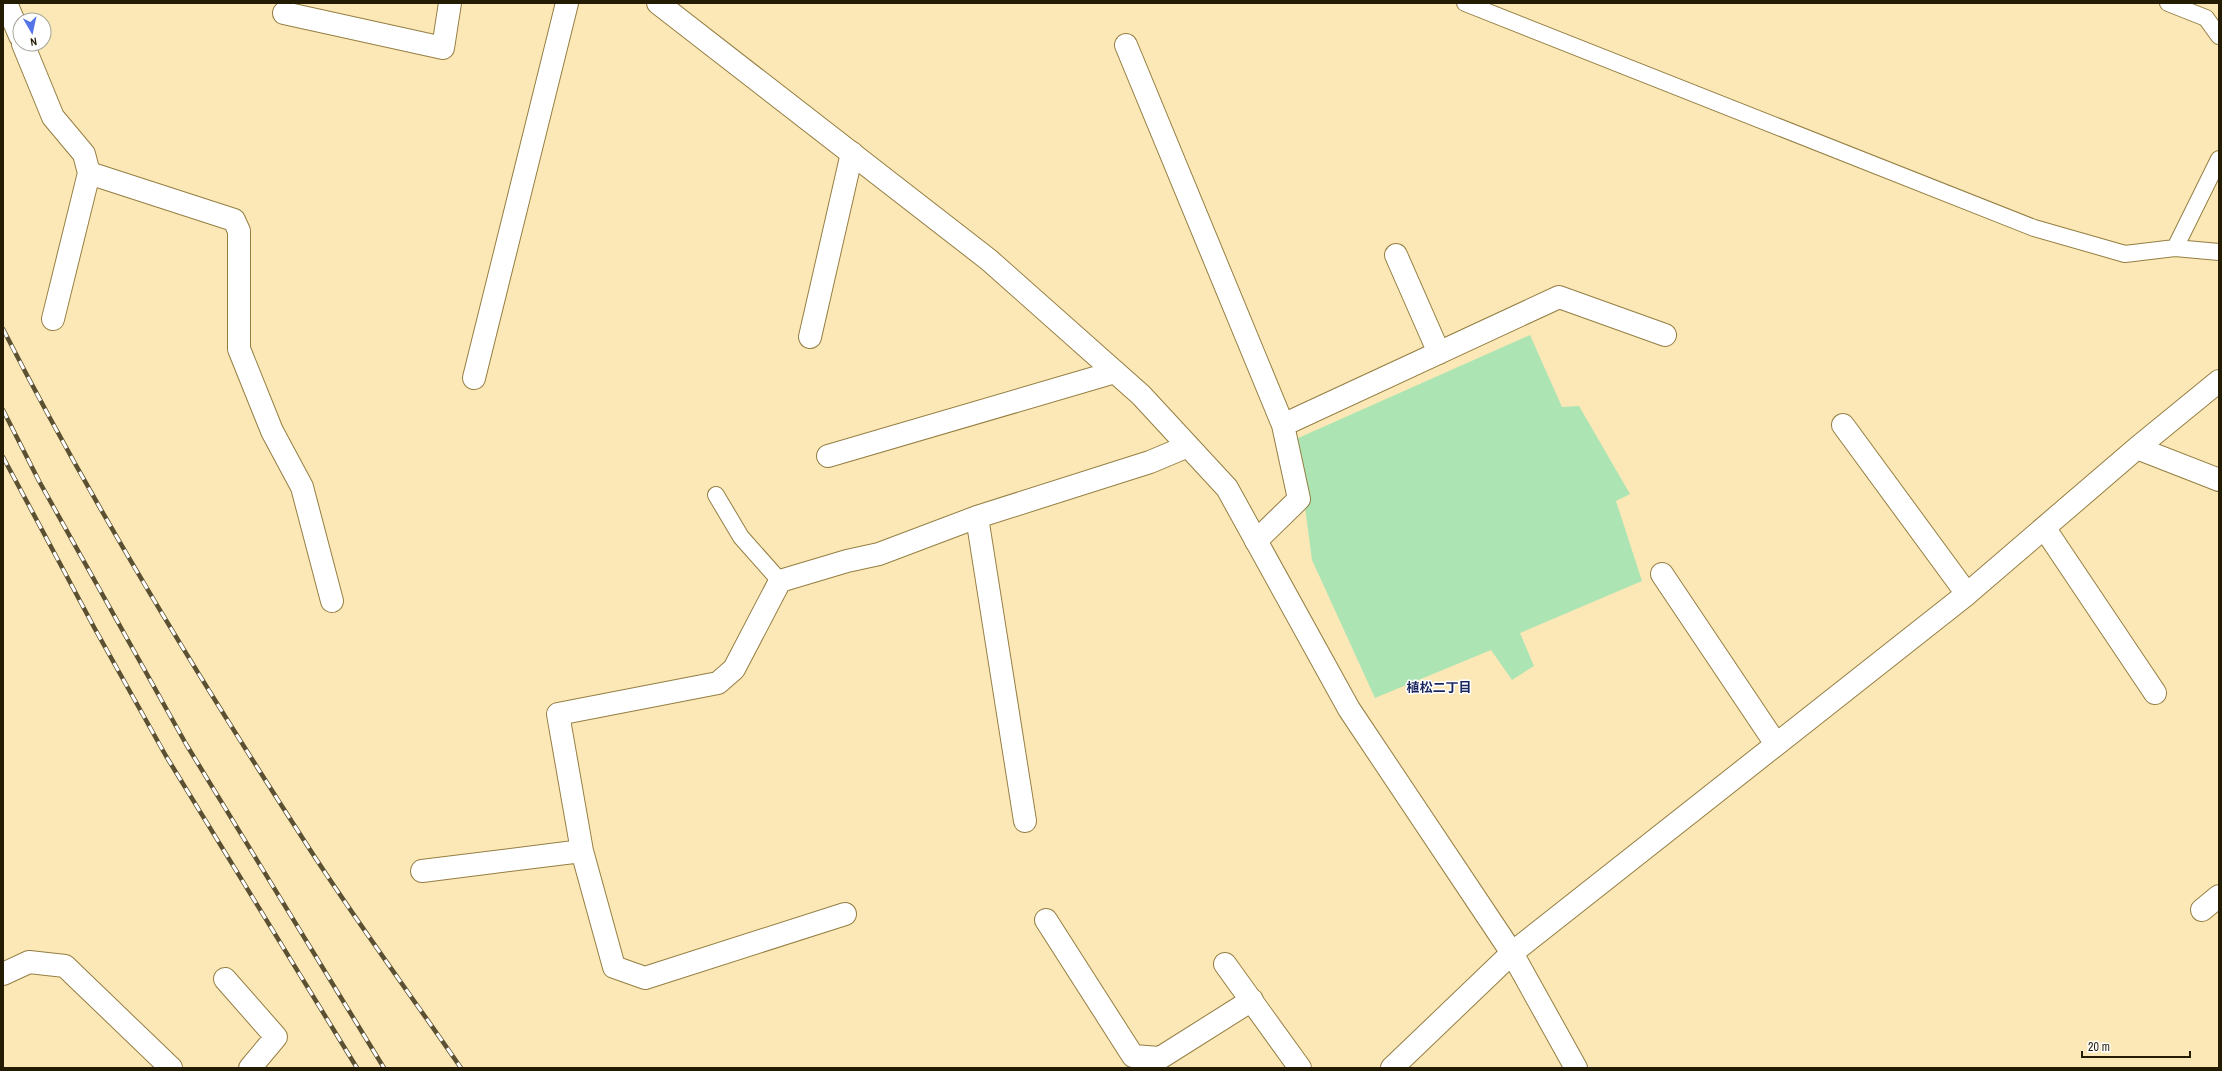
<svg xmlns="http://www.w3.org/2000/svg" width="2222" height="1071" viewBox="0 0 2222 1071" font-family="'Archivo Narrow','Noto Sans JP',sans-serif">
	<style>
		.green { fill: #ace4b4 }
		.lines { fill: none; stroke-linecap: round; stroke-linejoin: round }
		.service-casing { stroke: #947e42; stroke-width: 18 }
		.minor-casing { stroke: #947e42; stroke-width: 24 }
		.tertiary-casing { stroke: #947e42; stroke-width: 24 }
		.service { stroke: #fff; stroke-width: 16 }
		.minor { stroke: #fff; stroke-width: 22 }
		.tertiary { stroke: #fff; stroke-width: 22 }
		.rail-casing { stroke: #5b5031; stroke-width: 4.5 }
		.rail { stroke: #fff; stroke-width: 3; stroke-dasharray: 9; stroke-linecap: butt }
		.labels { text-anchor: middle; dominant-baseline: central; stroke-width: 3; stroke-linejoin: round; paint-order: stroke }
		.neighbourhood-label { font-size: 13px; font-weight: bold; fill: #19265d; stroke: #fff }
	</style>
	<rect width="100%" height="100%" fill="#fbe8b6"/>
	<!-- green -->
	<path class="green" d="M1530,335L1562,407L1579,406L1630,494L1616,501L1642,581L1520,633L1534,666L1512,680L1491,650L1375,698L1312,560L1296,439Z"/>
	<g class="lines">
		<!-- service casing -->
		<g class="service-casing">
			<path id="service" d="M1465,3L2034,228L2125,254L2175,248L2219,159
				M2168,3L2206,18L2219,36
				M2175,248L2219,252
				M716,495L741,537L780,581"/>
		</g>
		<!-- minor casing -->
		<g class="minor-casing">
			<path id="minor" d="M6,3L20,36
				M284,13L443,48L450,3
				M23,44L53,117L84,154L89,173L234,220L239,231V349L272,431L302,487L332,601
				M1126,45L1283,425
				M1396,255L1439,353
				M53,319L89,173
				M810,337L852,153
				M474,378L567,3
				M1843,425L1967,594
				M2137,448L2219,480
				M828,456L1115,372
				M2045,529L2155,693
				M1256,541L1299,499L1283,425L1559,297L1665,335
				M1662,574L1776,744
				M1025,821L977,517L1150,462L1188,446
				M422,871L582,851
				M2202,910L2219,896
				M845,914L645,978L614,967L582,851L558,714L718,683L734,669L780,581L847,561L879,554L977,517
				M1046,920L1133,1056L1160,1058L1252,1000
				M1512,953L1576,1068
				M1225,964L1300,1068
				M3,974L29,962L65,966L171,1068
				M225,979L276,1037L250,1068
				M1392,1068L1512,953L1967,594L2137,448L2219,381"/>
		</g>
		<!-- tertiary casing -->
		<g class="tertiary-casing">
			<path id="tertiary" d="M658,3L989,260L1141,395L1227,488L1349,709L1512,953"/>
		</g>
		<!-- service -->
		<use href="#service" class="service"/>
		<!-- minor -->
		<use href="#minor" class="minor"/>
		<!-- tertiary -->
		<use href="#tertiary" class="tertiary"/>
		<!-- rail casing -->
		<g class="rail-casing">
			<path id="rail" d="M3,329C94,507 199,678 307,845C356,921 410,994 461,1068
				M3,410L39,481L186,744L384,1068
				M3,457L95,629L166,756L357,1068"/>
		</g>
		<!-- rail -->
		<use href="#rail" class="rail"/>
	</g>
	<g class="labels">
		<!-- neighbourhood labels -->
		<g class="neighbourhood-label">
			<text x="1439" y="687">植松二丁目</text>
		</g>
	</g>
	<!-- border -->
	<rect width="2222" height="1071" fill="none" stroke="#241b03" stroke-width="8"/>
	<!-- north arrow -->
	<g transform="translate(32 32) rotate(171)"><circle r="19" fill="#ffffff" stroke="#a7a49a"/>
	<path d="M0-3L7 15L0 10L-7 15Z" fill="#5473e8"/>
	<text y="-6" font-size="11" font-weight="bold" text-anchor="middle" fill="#241b03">N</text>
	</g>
	<!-- scale -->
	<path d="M2082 1051v6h108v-6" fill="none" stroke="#241b03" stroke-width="2"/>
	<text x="2088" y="1051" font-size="12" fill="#241b03" stroke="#ffffff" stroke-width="3" paint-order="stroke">20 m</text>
</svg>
